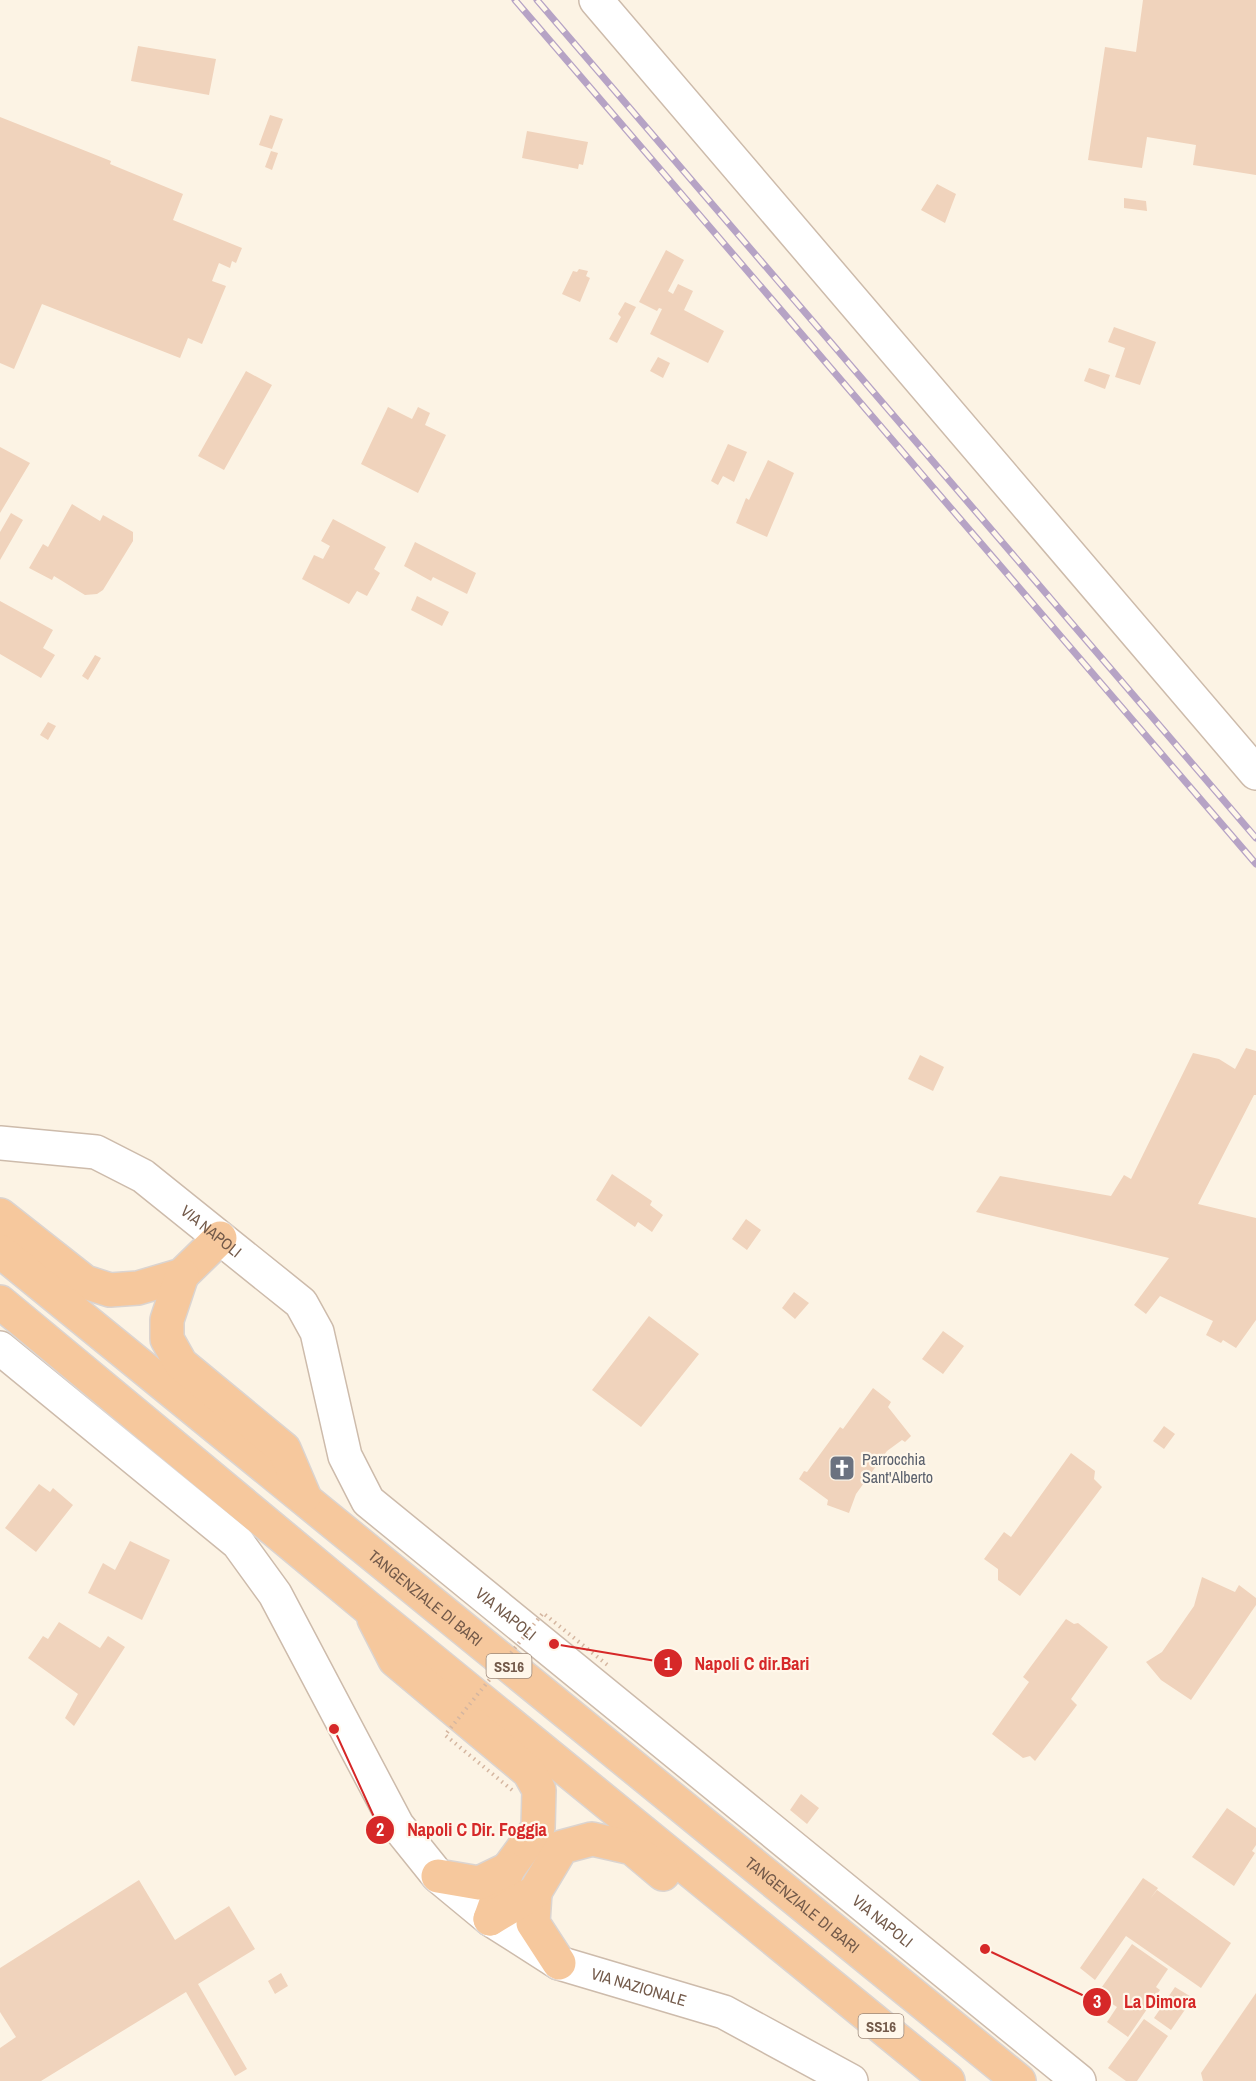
<svg xmlns="http://www.w3.org/2000/svg" width="1256" height="2081" viewBox="0 0 1256 2081" font-family="'Archivo Narrow',sans-serif">
	<style>
		.building { fill: #f0d3bc }
		.lines { fill: none; stroke-linecap: round; stroke-linejoin: round }
		.minor-casing { stroke: #cdbbab; stroke-width: 36 }
		.tertiary-casing { stroke: #cdbbab; stroke-width: 36 }
		.trunk-casing { stroke: #dbd4d0; stroke-width: 36 }
		.minor { stroke: #fff; stroke-width: 33 }
		.tertiary { stroke: #fff; stroke-width: 33 }
		.trunk { stroke: #f6c89d; stroke-width: 33 }
		.rail-casing { stroke: #b6a3c5; stroke-width: 7 }
		.rail { stroke: #fff7ea; stroke-width: 4.5; stroke-dasharray: 14; stroke-linecap: butt }
		.path-bridge { stroke: #d5b6a0; stroke-width: 4; stroke-dasharray: 1.5 4.5; stroke-linecap: butt }
		.labels { text-anchor: middle; dominant-baseline: central; stroke-width: 4.5; stroke-linejoin: round; paint-order: stroke }
		.shield { fill: #fff7ea; stroke: #9d897a; stroke-width: 1.5 }
		.shield-label { font-size: 15px; font-weight: bold; fill: #735a4a }
		.street-label { font-size: 16px; fill: #735a4a; stroke: #fff7ea }
		.worship-label { font-size: 16px; fill: #5b616d; stroke: #fff7ea; text-anchor: start }
		.leader { fill: none; stroke: #d62828; stroke-width: 2 }
		.callout-dot { fill: #d62828; stroke: #fff7ea; stroke-width: 2 }
		.mark-label { font-size: 18px; text-anchor: middle; font-weight: bold; fill: #fff }
		.callout-label { font-size: 18px; text-anchor: middle; font-weight: bold; fill: #d62828; stroke: #fff7ea; stroke-width: 4.5; stroke-linejoin: round; paint-order: stroke }
	</style>
	<rect width="100%" height="100%" fill="#fcf3e4"/>
	<!-- building -->
	<path class="building" d="M1143,0H1256V175L1193,165L1196,145L1147,137L1142,168L1088,160L1105,47L1136,52Z
		M138,46L216,59L209,95L131,81Z
		M270,115L283,119L272,149L259,145Z
		M0,117L111,161L110,164L183,194L173,220L242,248L236,263L232,261L230,268L219,263L212,281L226,286L202,344L188,338L180,358L42,304L14,369L0,363Z
		M527,131L588,142L583,165L579,164L578,169L522,158Z
		M271,151L278,153L272,170L265,167Z
		M937,184L956,194L945,223L921,210Z
		M1124,198L1146,201L1147,211L1124,208Z
		M666,250L684,260L668,291L673,294L678,284L693,291L684,310L724,331L708,363L650,334L662,309L659,308L657,311L639,302Z
		M579,269L588,271L586,276L590,278L580,302L562,294L573,271L577,272Z
		M625,302L636,307L617,343L609,339L621,317L618,314Z
		M1114,327L1156,342L1140,385L1115,377L1125,348L1108,342Z
		M658,357L670,363L663,378L650,371Z
		M1089,368L1110,375L1105,389L1084,381Z
		M246,371L272,385L224,470L198,456Z
		M388,407L412,419L418,407L430,413L425,425L446,435L418,493L361,464Z
		M728,444L747,452L734,482L723,476L718,485L711,481Z
		M0,447L30,463L0,513Z
		M768,460L794,473L767,537L736,523L746,498L749,500Z
		M72,504L100,521L103,515L133,532V541L103,590L97,594L85,595L54,576L52,580L29,568L43,544L48,547Z
		M11,513L23,520L0,560V532Z
		M333,519L386,547L374,569L380,573L367,596L357,591L349,604L302,579L314,555L323,559L330,546L321,541Z
		M415,542L476,573L467,594L433,577L431,581L404,566Z
		M417,596L449,612L442,626L411,610Z
		M0,601L53,630L43,648L55,655L41,678L0,654Z
		M95,655L101,658L88,680L82,676Z
		M48,722L56,726L48,740L40,735Z
		M1246,1048L1256,1051V1095H1254L1198,1204L1256,1218V1320L1236,1348L1223,1340L1221,1343L1206,1335L1213,1321L1160,1296L1146,1314L1134,1305L1169,1258L976,1212L1000,1176L1111,1196L1124,1175L1131,1179L1193,1053L1219,1059L1235,1069Z
		M920,1055L944,1067L933,1091L908,1079Z
		M612,1174L652,1201L650,1205L663,1215L652,1232L638,1222L635,1227L596,1200Z
		M746,1219L761,1230L747,1250L732,1239Z
		M794,1292L809,1303L795,1319L782,1308Z
		M649,1316L699,1354L641,1427L592,1390Z
		M943,1331L964,1346L943,1374L922,1359Z
		M873,1388L891,1402L888,1407L911,1436L905,1442L902,1440L887,1451L856,1494L849,1513L827,1505L828,1500L799,1479L804,1471L807,1472L840,1427L843,1429Z
		M1164,1426L1175,1434L1164,1449L1153,1441Z
		M1071,1453L1095,1471L1094,1479L1102,1487L1020,1596L998,1580V1569L984,1559L1004,1532L1011,1537Z
		M39,1484L50,1492L53,1488L73,1505L36,1552L5,1528Z
		M130,1541L170,1560L142,1620L88,1593L103,1563L115,1570Z
		M1202,1577L1235,1592L1239,1585L1256,1598V1605L1191,1700L1161,1680L1146,1662L1162,1652L1194,1606Z
		M1066,1619L1074,1624L1078,1623L1108,1647L1071,1699L1077,1705L1035,1761L1030,1756L1023,1758L992,1734L1029,1682L1023,1677Z
		M59,1622L100,1648L108,1636L125,1647L74,1726L65,1718L78,1694L28,1658L43,1636L48,1639Z
		M801,1794L819,1808L807,1824L790,1810Z
		M1227,1808L1256,1828V1845L1252,1851L1255,1853L1234,1886L1192,1857Z
		M1143,1878L1158,1888L1150,1899L1157,1890L1231,1943L1201,1988L1126,1936L1095,1980L1080,1968Z
		M139,1880L175,1940L229,1906L255,1949L198,1984L247,2069L235,2076L186,1992L41,2081H0V2048L16,2037L0,2012V1968Z
		M1132,1944L1168,1969L1156,1987L1160,1990L1128,2037L1107,2022L1117,2007L1097,1994Z
		M281,1973L288,1986L275,1994L268,1981Z
		M1175,1987L1193,1998L1171,2030L1154,2018Z
		M1256,1993V2081H1203L1201,2073Z
		M1144,2019L1168,2036L1137,2081H1126L1108,2068Z"/>
	<g class="lines">
		<!-- minor casing -->
		<g class="minor-casing">
			<g id="minor">
				<path d="M596,0L1256,773"/>
				<path id="s1" d="M0,1143L96,1152L143,1176L301,1303L317,1332L345,1456L368,1501L1079,2081"/>
			</g>
		</g>
		<!-- tertiary casing -->
		<g class="tertiary-casing">
			<g id="tertiary">
				<path id="s2" d="M0,1348L238,1543L275,1594L397,1825L438,1876L490,1919L559,1963L724,2012L851,2081"/>
			</g>
		</g>
		<!-- trunk casing -->
		<g class="trunk-casing">
			<g id="trunk">
				<path d="M0,1215L85,1282L110,1290L138,1288L182,1275L220,1238"/>
				<path id="s3" d="M0,1251L1019,2081"/>
				<path d="M182,1275L167,1320V1339L181,1364L284,1449L304,1496"/>
				<path d="M0,1302L367,1607L948,2081"/>
				<path d="M374,1619L395,1660L529,1772L539,1790L538,1828L508,1869L490,1919"/>
				<path d="M438,1876L479,1883L508,1869"/>
				<path d="M535,1892L533,1923L559,1963"/>
				<path d="M490,1919L535,1892L562,1847L592,1839L632,1848L663,1874"/>
			</g>
		</g>
		<!-- minor -->
		<use href="#minor" class="minor"/>
		<!-- tertiary -->
		<use href="#tertiary" class="tertiary"/>
		<!-- trunk -->
		<use href="#trunk" class="trunk"/>
		<!-- rail casing -->
		<g class="rail-casing">
			<path id="rail" d="M515,0L1256,864
				M537,0L1256,838"/>
		</g>
		<!-- rail -->
		<use href="#rail" class="rail"/>
		<!-- path-bridge -->
		<path class="path-bridge" d="M512,1790L445,1735L543,1613L610,1667"/>
	</g>
	<!-- icons -->
	<defs>
		<g id="church-square" transform="scale(1.35)"><rect x="-9" y="-9" width="18" height="18" rx="4" fill="#6b7280" stroke="#fff7ea"/><path d="M-1.2-6h2.4v3.5h3.3v2.4h-3.3V6h-2.4V-.1h-3.3v-2.4h3.3Z" fill="#fff"/></g>
	</defs>
	<g fill-rule="evenodd">
		<use href="#church-square" x="842" y="1468"/>
	</g>
	<g class="labels">
		<!-- shield labels -->
		<g class="shield">
			<rect x="486.5" y="1654" width="45" height="24" rx="4.5"/>
			<rect x="858.5" y="2014" width="45" height="24" rx="4.5"/>
		</g>
		<g class="shield-label">
			<text x="509" y="1666">SS16</text>
			<text x="881" y="2026">SS16</text>
		</g>
		<!-- street labels -->
		<g class="street-label">
			<text stroke="none"><textPath href="#s1" startOffset="237">VIA NAPOLI</textPath></text>
			<text stroke="none"><textPath href="#s3" startOffset="549">TANGENZIALE DI BARI</textPath></text>
			<text stroke="none"><textPath href="#s1" startOffset="741">VIA NAPOLI</textPath></text>
			<text stroke="none"><textPath href="#s3" startOffset="1035">TANGENZIALE DI BARI</textPath></text>
			<text stroke="none"><textPath href="#s1" startOffset="1227">VIA NAPOLI</textPath></text>
			<text stroke="none"><textPath href="#s2" startOffset="930">VIA NAZIONALE</textPath></text>
		</g>
		<!-- worship labels -->
		<g class="worship-label">
			<text x="862" y="1459">Parrocchia<tspan x="862" dy="18">Sant'Alberto</tspan></text>
		</g>
	</g>
	<!-- callouts -->
	<path class="leader" d="M554 1644L668 1663M334 1729L380 1830M985 1949L1097 2002"/>
	<g class="callout-dot">
		<circle cx="554" cy="1644" r="6"/>
		<circle cx="334" cy="1729" r="6"/>
		<circle cx="985" cy="1949" r="6"/>
		<circle cx="668" cy="1663" r="15"/>
		<circle cx="380" cy="1830" r="15"/>
		<circle cx="1097" cy="2002" r="15"/>
	</g>
	<g class="mark-label">
		<text x="668" y="1670">1</text>
		<text x="380" y="1836">2</text>
		<text x="1097" y="2008">3</text>
	</g>
	<g class="callout-label">
		<text x="752" y="1670">Napoli C dir.Bari</text>
		<text x="477" y="1836">Napoli C Dir. Foggia</text>
		<text x="1160" y="2008">La Dimora</text>
	</g>
</svg>
